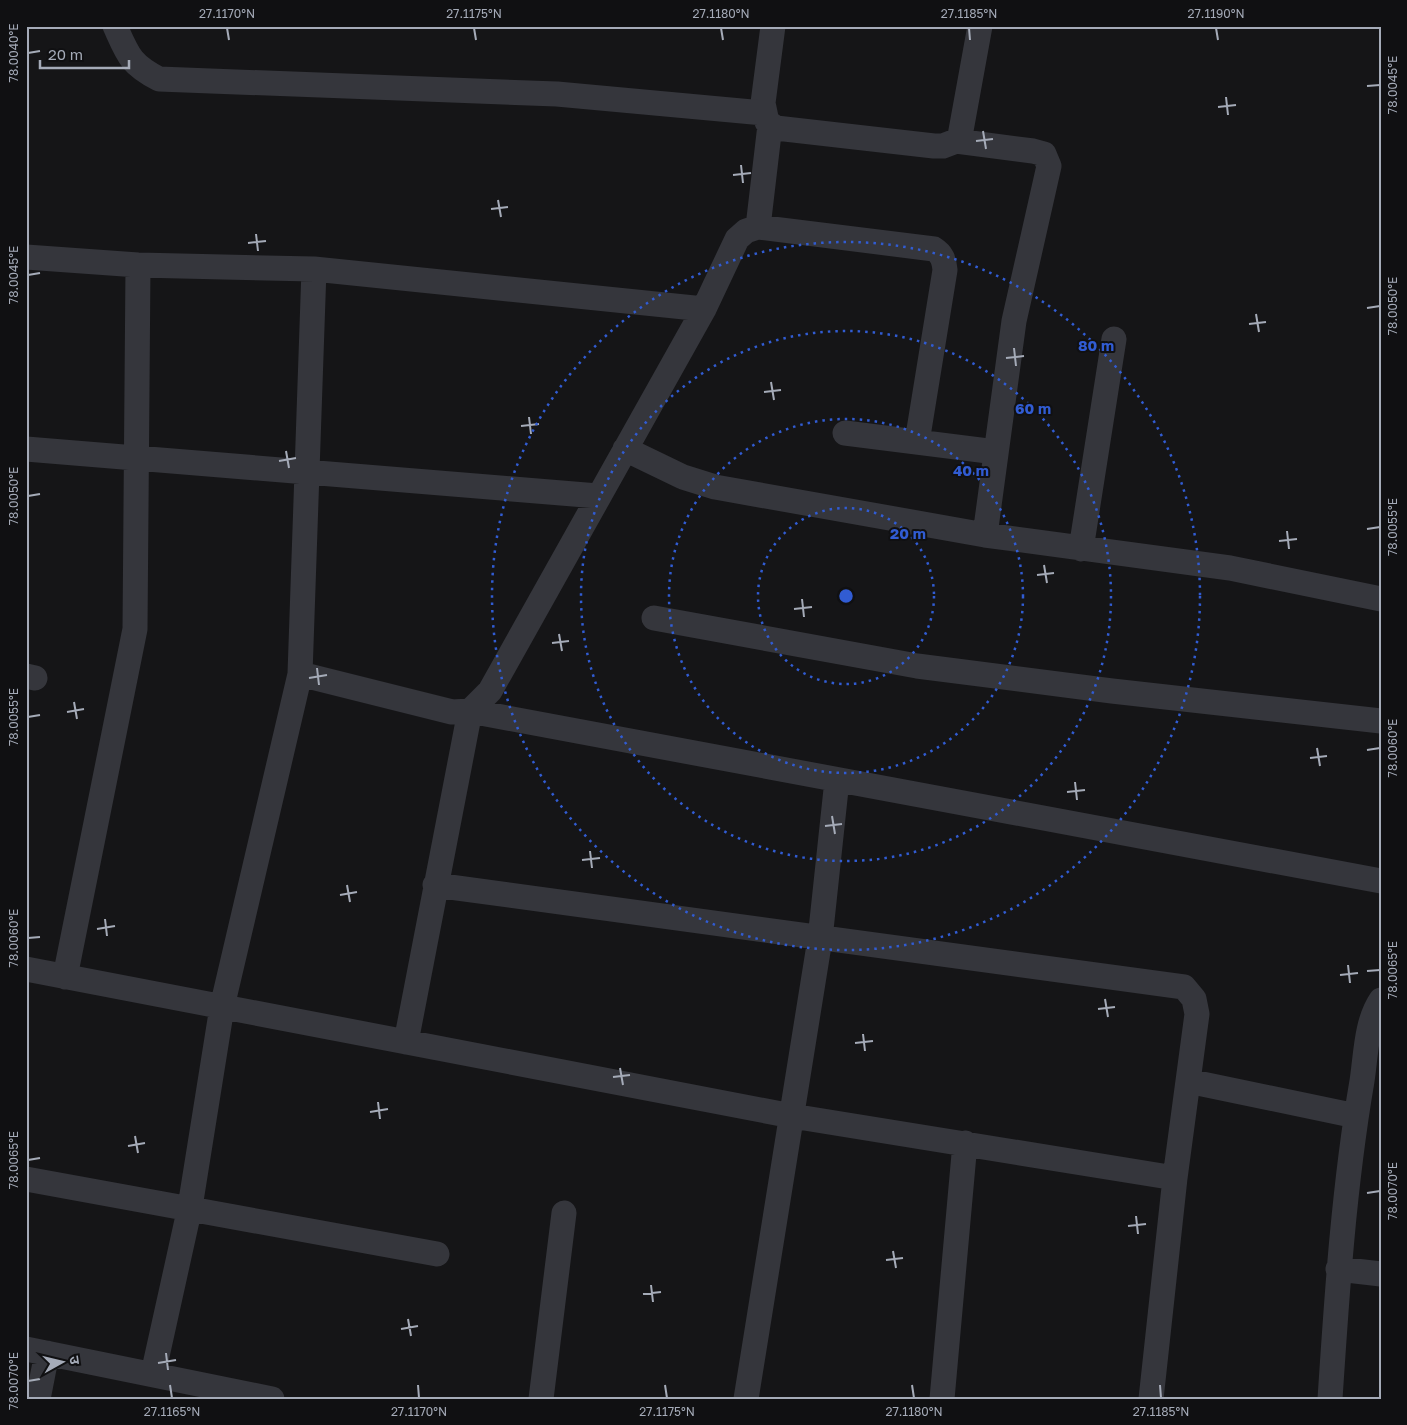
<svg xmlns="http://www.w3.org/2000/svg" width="1407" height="1425" viewBox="0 0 1407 1425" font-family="'Golos Text','Noto Sans Devanagari',sans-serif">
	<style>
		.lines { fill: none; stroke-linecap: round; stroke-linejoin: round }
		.minor { stroke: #35363c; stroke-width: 25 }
		.ticks { fill: none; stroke: #a5abb8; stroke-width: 2 }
		.ring { fill: none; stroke: #315cd3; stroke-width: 2.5; stroke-dasharray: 2.5 5 }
		.centre { fill: #315cd3; stroke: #101012; stroke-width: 2.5 }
		.ring-label { font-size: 15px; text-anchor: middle; font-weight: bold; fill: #315cd3; stroke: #101012; stroke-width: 4; stroke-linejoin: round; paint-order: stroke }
		.neatline { fill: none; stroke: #a5abb8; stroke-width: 2 }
		.ticks-label { font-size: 12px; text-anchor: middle; fill: #a5abb8 }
	</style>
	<rect width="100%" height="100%" fill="#151517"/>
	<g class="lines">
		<!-- minor -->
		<path class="minor" d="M115,26C128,55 130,64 159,79L557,94L764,113
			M773,26L763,103L767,122L776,128L934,146H943L956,141L1033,151L1044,154L1049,166L1014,321L985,535
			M956,141L960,136L980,26
			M758,227L770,125
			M26,257L138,265L314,269L704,309
			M845,433L996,452
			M26,449L598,496
			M625,449L683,477L715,487L985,535L1230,568L1381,599
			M1081,549L1114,339
			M654,618L917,666L1112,691L1381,721
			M300,674L452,712L470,711L490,691L704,309L737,239L746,231L758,227L934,249C942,254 944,260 945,270L917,442
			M26,676L35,678
			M435,885L1184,987L1194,999L1197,1014L1175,1178L1151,1399
			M26,969L792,1116L1175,1178
			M65,977L135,629L138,265
			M406,1042L470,711L1381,881
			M1188,1081L1356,1116
			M26,1179L437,1254
			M1338,1269L1381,1274
			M26,1349L272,1399
			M153,1374L190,1207L222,1007L300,674L314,269
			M38,1399L47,1353
			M541,1399L564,1213
			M746,1399L820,939L837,780
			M942,1399L965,1143
			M1330,1399C1337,1292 1344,1186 1362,1081C1366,1055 1366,1022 1381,1000"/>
	</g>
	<!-- ticks -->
	<path class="ticks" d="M227,28L229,40M474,28L476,40M721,28L723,40M969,28L970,40M1216,28L1218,40M28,53L40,51M1367,86L1380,85M1226,97L1228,115M1218,107L1236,105M983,131L986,149M976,141L993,139M741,165L743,183M733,175L751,173M498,200L501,217M491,209L508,207M256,234L258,251M248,243L266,241M28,275L40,273M1367,308L1380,306M1256,314L1259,332M1249,324L1266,322M1014,348L1016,366M1006,358L1024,356M771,382L774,400M764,392L781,390M529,417L531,434M521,426L539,424M286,451L289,468M279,461L296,458M28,496L40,494M1367,529L1380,527M1287,531L1289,549M1279,541L1297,539M1044,565L1047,583M1037,575L1054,573M802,599L804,617M794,609L812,607M559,634L562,651M552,643L569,641M317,668L319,685M309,678L327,675M74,702L77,719M67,712L84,709M28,717L40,715M1317,748L1320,766M1367,750L1380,748M1310,758L1327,756M1075,782L1077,800M1067,792L1085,790M832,816L835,834M825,826L842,824M590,851L592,868M582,860L600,858M347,885L350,902M340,895L357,892M105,919L107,936M97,929L115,926M28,938L40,937M1348,965L1350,983M1367,971L1380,970M1340,975L1358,973M1105,999L1108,1017M1098,1009L1115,1007M863,1034L865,1051M855,1043L873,1041M620,1068L623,1085M613,1077L630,1075M378,1102L380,1119M370,1112L388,1109M135,1136L138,1153M128,1146L145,1143M28,1160L40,1158M1367,1193L1380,1191M1136,1216L1138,1234M1128,1226L1146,1224M893,1251L896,1268M886,1260L903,1258M651,1285L653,1302M643,1294L661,1292M408,1319L411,1336M401,1329L418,1326M166,1353L168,1370M158,1363L176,1360M28,1381L40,1379M170,1385L172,1398M418,1385L419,1398M665,1385L667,1398M912,1385L914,1398M1160,1385L1161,1398"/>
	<!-- distance rings -->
	<g class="ring">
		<circle cx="846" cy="596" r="88"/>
		<circle cx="846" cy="596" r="177"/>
		<circle cx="846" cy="596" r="265"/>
		<circle cx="846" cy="596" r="354"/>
	</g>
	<circle cx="846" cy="596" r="8" class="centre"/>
	<g class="ring-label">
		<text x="1096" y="351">80 m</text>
		<text x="1033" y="414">60 m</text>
		<text x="971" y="476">40 m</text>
		<text x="908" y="539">20 m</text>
	</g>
	<!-- border -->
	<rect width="1407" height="1425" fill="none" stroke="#101012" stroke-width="55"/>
	<!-- north arrow -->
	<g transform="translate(62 1362) rotate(82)" stroke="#101012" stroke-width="4" paint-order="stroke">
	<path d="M0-4L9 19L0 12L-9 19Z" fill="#a5abb8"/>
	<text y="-8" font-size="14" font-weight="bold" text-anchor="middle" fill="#a5abb8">उ</text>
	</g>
	<!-- scale -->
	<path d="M40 60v8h89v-8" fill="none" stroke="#a5abb8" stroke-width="2.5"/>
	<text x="48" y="60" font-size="15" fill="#a5abb8" stroke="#101012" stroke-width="4" paint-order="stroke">20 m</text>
	<rect x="28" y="28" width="1352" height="1370" class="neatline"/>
	<g class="ticks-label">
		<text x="227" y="18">27.1170°N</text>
		<text x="474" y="18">27.1175°N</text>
		<text x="721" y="18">27.1180°N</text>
		<text x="969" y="18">27.1185°N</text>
		<text x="1216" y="18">27.1190°N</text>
		<text transform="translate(14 53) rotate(-90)" y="4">78.0040°E</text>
		<text transform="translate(1393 85) rotate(-90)" y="4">78.0045°E</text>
		<text transform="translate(14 275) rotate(-90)" y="4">78.0045°E</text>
		<text transform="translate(1393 306) rotate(-90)" y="4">78.0050°E</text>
		<text transform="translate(14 496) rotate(-90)" y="4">78.0050°E</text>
		<text transform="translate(1393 527) rotate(-90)" y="4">78.0055°E</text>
		<text transform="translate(14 717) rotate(-90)" y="4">78.0055°E</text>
		<text transform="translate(1393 748) rotate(-90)" y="4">78.0060°E</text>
		<text transform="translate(14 938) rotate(-90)" y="4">78.0060°E</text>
		<text transform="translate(1393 970) rotate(-90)" y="4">78.0065°E</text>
		<text transform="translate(14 1160) rotate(-90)" y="4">78.0065°E</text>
		<text transform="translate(1393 1191) rotate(-90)" y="4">78.0070°E</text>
		<text transform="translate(14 1381) rotate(-90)" y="4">78.0070°E</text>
		<text x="172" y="1416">27.1165°N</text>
		<text x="419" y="1416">27.1170°N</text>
		<text x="667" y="1416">27.1175°N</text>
		<text x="914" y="1416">27.1180°N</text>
		<text x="1161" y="1416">27.1185°N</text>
	</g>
</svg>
